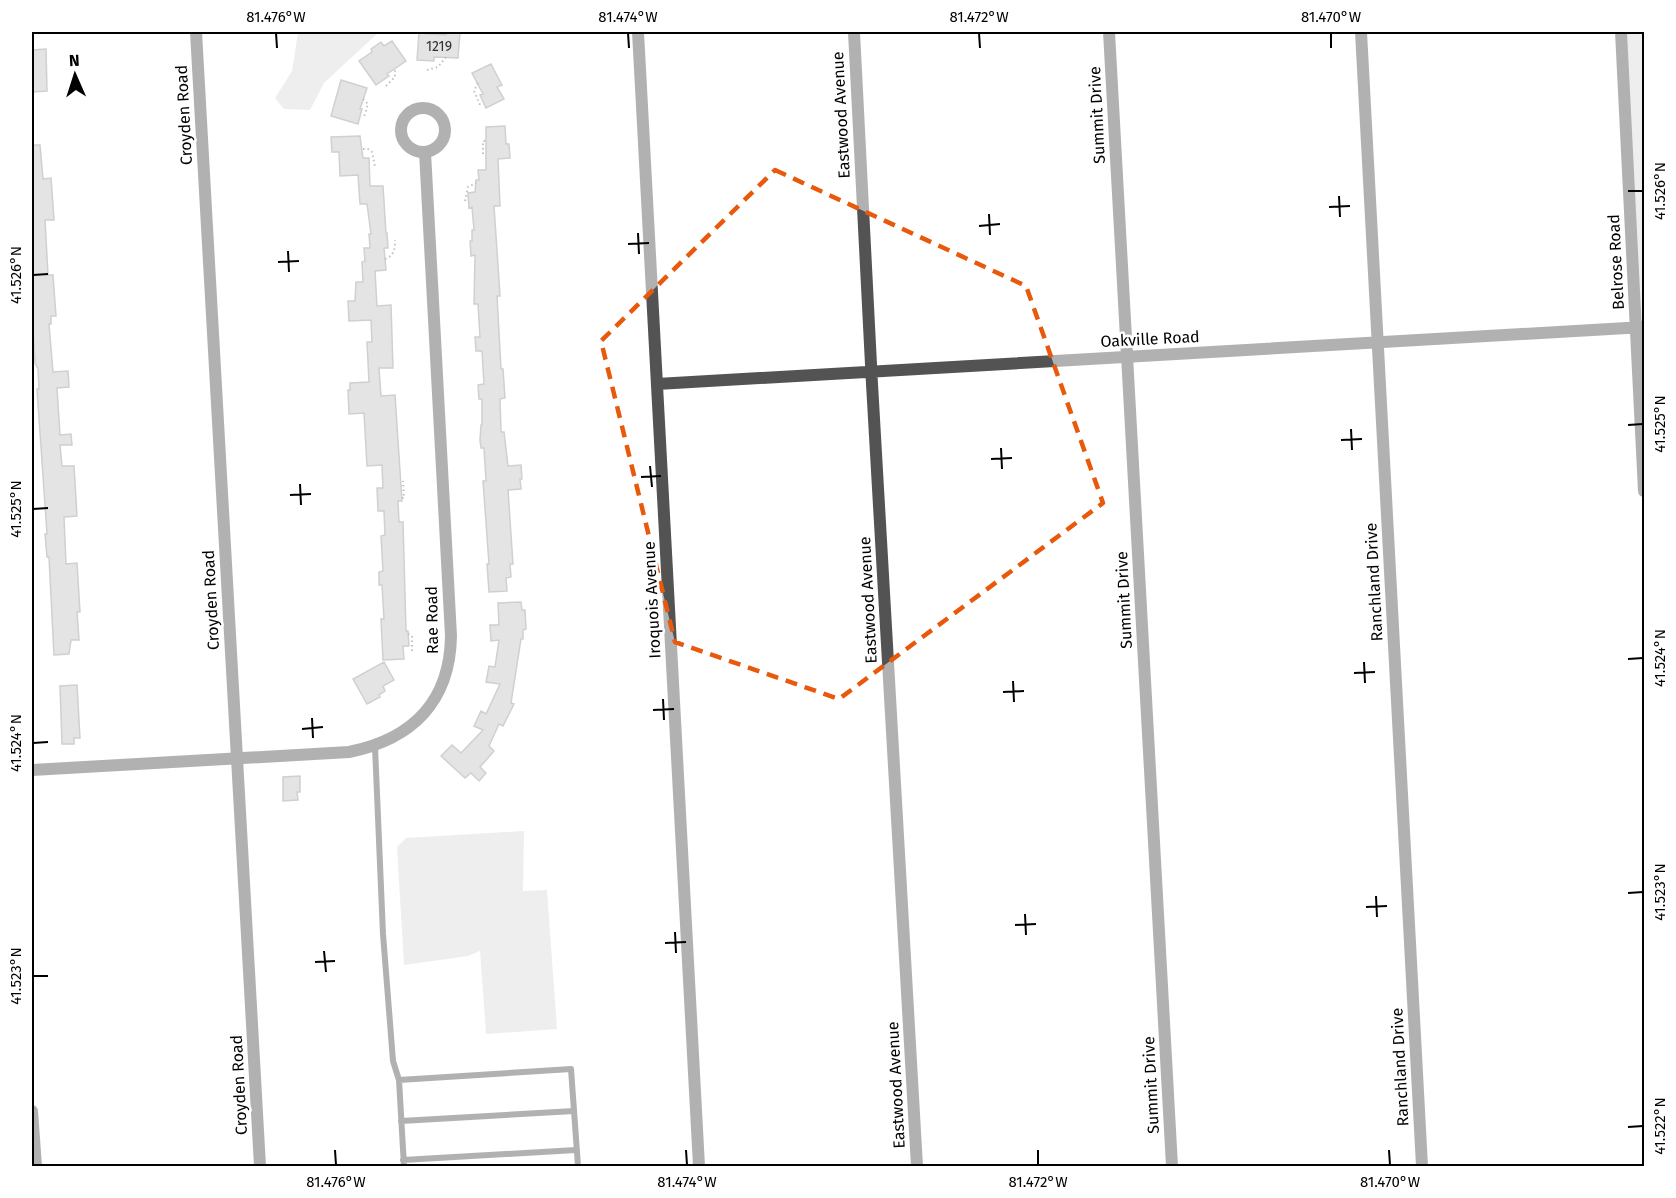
<svg xmlns="http://www.w3.org/2000/svg" width="1676" height="1198" viewBox="0 0 1676 1198" font-family="'Fira Sans',sans-serif">
	<style>
		.green { fill: #dadada }
		.building { fill: #c3c3c3; stroke: #979797; stroke-width: 1.5 }
		.lines { fill: none; stroke-linecap: round; stroke-linejoin: round }
		.path { stroke: #757575; stroke-width: 2; stroke-dasharray: 1.5 3; stroke-linecap: butt }
		.service { stroke: #535353; stroke-width: 6 }
		.minor { stroke: #535353; stroke-width: 12 }
		.tertiary { stroke: #535353; stroke-width: 12 }
		.marked { fill: none; stroke: #e8590c; stroke-width: 4.5; stroke-dasharray: 12 8; stroke-linejoin: round }
		.ticks { fill: none; stroke: #000; stroke-width: 2 }
		.labels { text-anchor: middle; dominant-baseline: central; stroke-width: 5; stroke-linejoin: round; paint-order: stroke }
		.number-label { font-size: 14px; fill: #313131 }
		.street-label { font-size: 16px; fill: #000; stroke: #fff }
		.neatline { fill: none; stroke: #000; stroke-width: 2 }
		.ticks-label { font-size: 15px; text-anchor: middle; fill: #000 }
	</style>
	<rect width="100%" height="100%" fill="#fff"/>
	<!-- green -->
	<path class="green" d="M298,32H379L324,83L310,110L284,109L275,98L292,71Z
		M1621,32H1644V327L1636,328Z
		M524,831L523,891L547,890L557,1029L486,1034L480,951L468,956L404,965L397,847L406,838Z"/>
	<!-- building -->
	<path class="building" d="M446,32H460L458,58L434,57V61L417,60L419,33L446,35Z
		M392,41L406,61L387,74L389,76L376,85L359,61L372,52L371,49L381,42L384,46Z
		M46,49L47,91L32,92V50Z
		M491,64L502,85L497,87L504,99L486,108L480,95L483,94L472,73Z
		M341,80L367,88L360,109H362L358,124L331,116Z
		M505,126L506,144H509L510,158L498,159L500,206H494L500,296H497L501,369H503L505,398L500,399L501,432H504L508,466L521,465L522,479H520L521,489L508,490L513,564H510L511,577L506,578L507,591L489,592L487,564H489L483,481H486L484,448H481L480,440L481,425H482V399H479L478,385L484,384L482,351H476L475,337H480L478,304H474L475,255L471,256L470,241H472V230H474L472,207L469,208L468,193L475,192L476,180H479L478,170H486V127Z
		M360,136L363,158H369L370,186H383L386,233H387L388,248H384L386,270L375,271L377,306L391,305L393,368H379L381,396L395,395L402,501H398L399,522H403L406,631H408L409,646H403L404,659L383,660L381,619H384L382,585H379V572L383,571L381,536L385,535L384,511H378L377,488H383L382,465L367,466L364,413L349,414L348,390H350V383L369,382L367,342H372L371,320L349,321L348,301H355L356,282H363L362,262L365,261L364,248H370L369,234H371L367,204H360L358,175L340,176L339,152H332L331,137Z
		M32,145H40L43,179L51,178L54,220H45L48,275H53L56,316H51V324H49L53,372L68,371L69,387L57,388L60,435L71,434L72,445H60L62,466H74L77,516L64,517L66,564L77,563L80,612H77L79,640H71L69,654L54,655L49,557H47L45,534H47L37,389H39L38,369L35,363L32,315Z
		M521,602L522,610H525L526,629L523,630V639H521L511,703L514,704L503,726L499,724L489,746L494,751L480,767L486,773L479,781L471,773L465,778L441,756L452,745L461,753L483,730L474,726L481,711L486,714L500,684L486,682L489,666L495,667L499,640L491,641L490,625H499L498,603Z
		M384,662L394,680L383,686L385,691L379,695L380,697L367,704L353,679Z
		M77,685L80,738H74V744H62L60,686Z
		M300,776V792H297L298,800L283,801V777Z"/>
	<g class="lines">
		<!-- path -->
		<path class="path" d="M427,70L438,67L446,57
			M478,83L474,91L480,105
			M386,86L395,77V69
			M363,99L368,104L364,117
			M363,149H368L372,152L375,167
			M483,154V141H487
			M465,201L468,187L476,183
			M385,259C394,256 395,249 395,240
			M402,498H404L403,481
			M408,634L412,636V652"/>
		<!-- service -->
		<path class="service" d="M375,747L383,934L393,1061L399,1080
			M401,1121L574,1111
			M403,1160L576,1150
			M404,1166L399,1080L571,1069L578,1166"/>
		<!-- minor -->
		<path class="minor" d="M196,32L260,1166
			M638,32L699,1166
			M854,32L872,384L917,1166
			M1109,32L1172,1166
			M1361,32L1422,1166
			M1621,32L1644,491
			M401 130a22 22 0 1 1 44 0a22 22 0 1 1-44 0Z
			M657,384L1644,327
			M32,770L349,752C412,739 450,702 451,636L425,152"/>
		<!-- tertiary -->
		<path class="tertiary" d="M32,1111L36,1166"/>
	</g>
	<!-- marked area -->
	<path d="M0 0H1676V1198H0ZM775,170L1026,286L1103,503L839,699L675,642L601,341Z" fill="#fff" fill-opacity=".55" fill-rule="evenodd"/>
	<path class="marked" d="M775,170L1026,286L1103,503L839,699L675,642L601,341Z"/>
	<!-- ticks -->
	<path class="ticks" d="M276,33L277,48M628,33L629,48M979,33L980,48M1331,33V48M1628,191H1643M1339,196L1340,217M1329,207L1350,206M989,214L990,235M979,226L1000,224M638,233L639,254M628,244L649,243M288,251L289,272M278,262L299,261M33,275L48,274M1628,425L1643,424M1351,429L1352,450M1341,440L1362,439M1001,448L1002,469M991,459L1012,458M650,466L652,487M641,477L661,476M300,484L301,505M290,495L311,494M33,509L48,508M1628,659L1643,658M1364,662L1365,683M1354,673L1375,672M1013,681L1014,702M1003,692L1024,691M663,699L664,720M653,710L674,709M312,718L313,738M302,729L323,727M33,743L48,742M1628,893L1643,892M1376,896L1377,917M1366,907L1387,906M1025,914L1026,935M1015,925L1036,924M675,932L676,953M665,943L686,942M324,951L326,972M315,962L335,961M33,976H48M1628,1127L1643,1126M335,1150L336,1165M686,1150L687,1165M1038,1150V1165M1389,1150L1390,1165"/>
	<g class="labels">
		<!-- number labels -->
		<g class="number-label">
			<text x="439" y="46">1219</text>
		</g>
		<!-- street labels -->
		<g class="street-label">
			<text transform="translate(184 115) rotate(-93)">Croyden Road</text>
			<text transform="translate(841 115) rotate(-93)">Eastwood Avenue</text>
			<text transform="translate(1097 115) rotate(-93)">Summit Drive</text>
			<text transform="translate(1616 262) rotate(-93)">Belrose Road</text>
			<text transform="translate(1150 339) rotate(-3)">Oakville Road</text>
			<text transform="translate(1374 582) rotate(-93)">Ranchland Drive</text>
			<text transform="translate(211 600) rotate(-93)">Croyden Road</text>
			<text transform="translate(652 600) rotate(-93)">Iroquois Avenue</text>
			<text transform="translate(868 600) rotate(-93)">Eastwood Avenue</text>
			<text transform="translate(1124 600) rotate(-93)">Summit Drive</text>
			<text transform="translate(432 620) rotate(-91)">Rae Road</text>
			<text transform="translate(1400 1067) rotate(-93)">Ranchland Drive</text>
			<text transform="translate(239 1085) rotate(-93)">Croyden Road</text>
			<text transform="translate(896 1085) rotate(-93)">Eastwood Avenue</text>
			<text transform="translate(1151 1085) rotate(-93)">Summit Drive</text>
		</g>
	</g>
	<!-- border -->
	<rect width="1676" height="1198" fill="none" stroke="#ffffff" stroke-width="66"/>
	<!-- north arrow -->
	<g transform="translate(75 75) rotate(357)" stroke="#ffffff" stroke-width="4.5" paint-order="stroke">
	<path d="M0-4.5L10 22L0 15L-10 22Z" fill="#000000"/>
	<text y="-9" font-size="16" font-weight="bold" text-anchor="middle" fill="#000000">N</text>
	</g>
	<rect x="33" y="33" width="1610" height="1132" class="neatline"/>
	<g class="ticks-label">
		<text x="276" y="22">81.476°W</text>
		<text x="628" y="22">81.474°W</text>
		<text x="979" y="22">81.472°W</text>
		<text x="1331" y="22">81.470°W</text>
		<text transform="translate(1660 191) rotate(-90)" y="5">41.526°N</text>
		<text transform="translate(16 275) rotate(-90)" y="5">41.526°N</text>
		<text transform="translate(1660 424) rotate(-90)" y="5">41.525°N</text>
		<text transform="translate(16 509) rotate(-90)" y="5">41.525°N</text>
		<text transform="translate(1660 658) rotate(-90)" y="5">41.524°N</text>
		<text transform="translate(16 743) rotate(-90)" y="5">41.524°N</text>
		<text transform="translate(1660 892) rotate(-90)" y="5">41.523°N</text>
		<text transform="translate(16 976) rotate(-90)" y="5">41.523°N</text>
		<text transform="translate(1660 1126) rotate(-90)" y="5">41.522°N</text>
		<text x="336" y="1187">81.476°W</text>
		<text x="687" y="1187">81.474°W</text>
		<text x="1038" y="1187">81.472°W</text>
		<text x="1390" y="1187">81.470°W</text>
	</g>
</svg>
